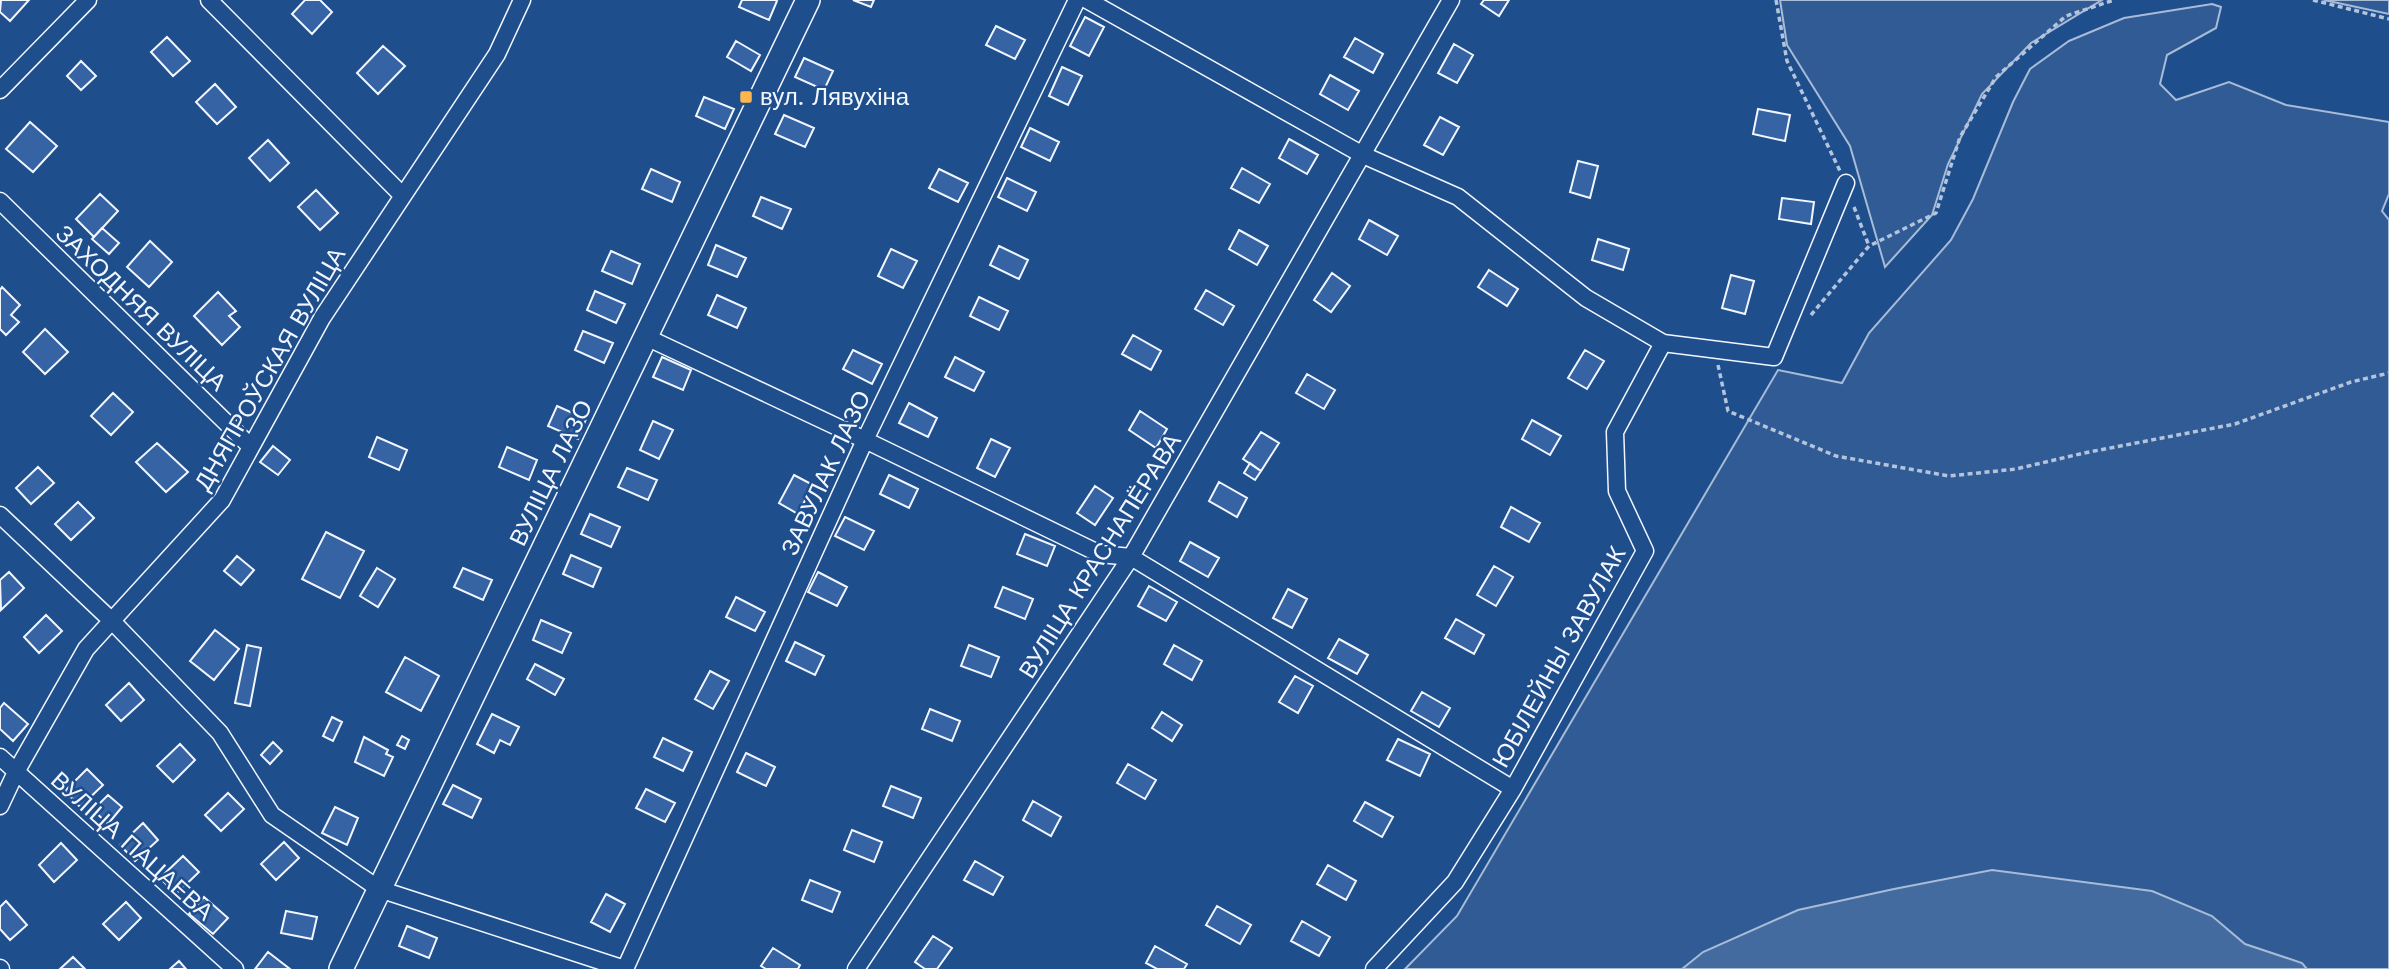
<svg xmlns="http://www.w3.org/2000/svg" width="2389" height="969" viewBox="0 0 2389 969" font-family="'Work Sans',sans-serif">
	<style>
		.built { fill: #305b95; stroke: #a8bbd7; stroke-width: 2 }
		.water { fill: #446ba0; stroke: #a8bbd7; stroke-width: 2 }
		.building { fill: #3563a3; stroke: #f2f6ff; stroke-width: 2 }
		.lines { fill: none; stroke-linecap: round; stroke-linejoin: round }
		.street-casing { stroke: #f2f6ff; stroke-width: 19 }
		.secondary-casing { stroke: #f2f6ff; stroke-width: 26 }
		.path { stroke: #b3c4dc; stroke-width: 3.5; stroke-dasharray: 5 3.5; stroke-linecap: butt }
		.street { stroke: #1f4e8c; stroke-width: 16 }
		.secondary { stroke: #1f4e8c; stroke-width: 23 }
		.poi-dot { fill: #ffb74d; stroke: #1f4e8c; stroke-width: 2.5 }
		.labels { text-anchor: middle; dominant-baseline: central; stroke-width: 5; stroke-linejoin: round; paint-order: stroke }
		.poi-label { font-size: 24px; fill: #f2f6ff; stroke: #1f4e8c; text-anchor: start }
		.street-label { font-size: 24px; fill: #f2f6ff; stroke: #1f4e8c }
	</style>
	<rect width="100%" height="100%" fill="#1f4e8c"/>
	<!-- built -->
	<path class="built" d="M1780,0H2102L2031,43L1982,94L1948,164L1932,215L1885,267L1850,146L1787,45Z
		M2324,0H2389V14Z
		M2212,4L2221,7L2216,28L2167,55L2160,84L2176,100L2229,82L2286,105L2389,122V194L2382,211L2389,220V969H1405L1457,916L1778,370L1842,383L1869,333L1951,240L1973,199L2013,102L2030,69L2069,41L2124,18Z"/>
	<!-- water -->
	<path class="water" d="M1992,870L2152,891L2212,916L2245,944L2302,963L2307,969H1682L1703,952L1798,910L1894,889Z"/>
	<!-- building -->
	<path class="building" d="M1,0H29L10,21L0,12Z
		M305,0H320L332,12L312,34L292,14Z
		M742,0H775L777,1L769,20L739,7Z
		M853,0H874L871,7Z
		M1484,0H1509L1499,16L1481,4Z
		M1085,17L1104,27L1089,56L1070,46Z
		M996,26L1025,40L1015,59L986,45Z
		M167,37L190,61L173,76L151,52Z
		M1355,38L1383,54L1373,73L1344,57Z
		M736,41L760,55L751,71L727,57Z
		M1454,44L1473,55L1457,83L1438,73Z
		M383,46L405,66L378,94L357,73Z
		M804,58L833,71L824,90L795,77Z
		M81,61L96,76L81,90L67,76Z
		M1062,67L1082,76L1068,105L1049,96Z
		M1330,75L1359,91L1348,110L1320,94Z
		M215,84L236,107L217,124L196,102Z
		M704,97L734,109L725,129L696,116Z
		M1758,109L1790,115L1785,141L1753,134Z
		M784,115L814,128L805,147L775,134Z
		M1440,117L1459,127L1443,155L1424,145Z
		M30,122L57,146L33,172L6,149Z
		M1030,128L1059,142L1050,161L1021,147Z
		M1289,139L1318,155L1307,174L1279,158Z
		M268,140L289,163L270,181L249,158Z
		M1578,161L1598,166L1590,198L1570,192Z
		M1242,168L1270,184L1259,203L1231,188Z
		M651,169L680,182L672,202L642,189Z
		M939,169L968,183L958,202L929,188Z
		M1007,178L1036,192L1027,211L998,197Z
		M316,190L338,213L320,230L298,207Z
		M100,194L118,211L94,237L76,219Z
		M761,197L791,209L782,229L753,216Z
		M1782,198L1814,202L1811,224L1779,219Z
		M1369,220L1398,236L1387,255L1359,239Z
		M102,228L119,243L109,254L92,239Z
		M1239,230L1268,246L1257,265L1229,249Z
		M1598,239L1629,249L1623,270L1592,260Z
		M150,241L172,262L149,287L127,267Z
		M716,245L746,258L737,277L708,265Z
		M999,246L1028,260L1019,279L990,265Z
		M891,249L917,261L903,288L878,276Z
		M611,251L640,264L632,284L602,271Z
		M1489,270L1518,289L1507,306L1478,287Z
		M1332,273L1350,286L1331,312L1314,300Z
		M1731,275L1754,281L1745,314L1722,308Z
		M2,287L20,305L11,315L19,322L6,335L0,329V290Z
		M1206,290L1234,306L1223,325L1195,309Z
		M595,291L625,304L616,323L587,310Z
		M218,292L236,311L229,316L240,327L222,345L194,316Z
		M717,295L746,308L737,328L708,315Z
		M979,297L1008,311L999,330L970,316Z
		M45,329L68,352L45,374L23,352Z
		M583,331L613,343L604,363L575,350Z
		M1133,335L1161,351L1151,370L1122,354Z
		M853,350L882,364L872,384L843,369Z
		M1585,350L1604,361L1587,389L1568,378Z
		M662,357L691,370L683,390L653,377Z
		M955,357L984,372L974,391L945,377Z
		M1307,374L1335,390L1324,409L1296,393Z
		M113,393L133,412L111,435L91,416Z
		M909,403L937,418L928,437L899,423Z
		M557,406L586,419L578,439L548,426Z
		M1140,411L1167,429L1156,448L1129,430Z
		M1532,420L1561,436L1550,455L1522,439Z
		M653,421L673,430L659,459L640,450Z
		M1261,432L1279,443L1261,471L1243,459Z
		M377,437L407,450L399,470L369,457Z
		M991,439L1010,448L995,477L977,468Z
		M157,443L188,472L166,492L136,462Z
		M273,446L290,460L278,475L260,462Z
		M507,447L537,460L529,480L499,467Z
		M1250,463L1261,471L1255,480L1244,473Z
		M38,467L54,483L31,504L16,488Z
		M627,468L657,480L648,500L618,487Z
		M794,475L813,485L798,514L779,503Z
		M889,475L918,489L909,508L880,494Z
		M1219,482L1247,498L1237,517L1209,501Z
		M1095,486L1113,498L1095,525L1077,513Z
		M78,502L94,518L71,540L55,524Z
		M1511,507L1540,523L1529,542L1501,527Z
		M590,514L620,527L611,547L581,534Z
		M845,517L874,531L864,550L835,536Z
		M326,532L364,551L340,598L302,579Z
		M1025,534L1055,546L1047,566L1017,554Z
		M1190,542L1219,558L1208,577L1180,561Z
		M571,555L601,568L593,587L563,574Z
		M237,556L254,570L241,585L224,571Z
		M1494,566L1513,577L1496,606L1477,595Z
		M377,568L395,579L378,607L360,596Z
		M463,568L492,580L483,600L454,587Z
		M9,572L24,588L1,610L0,580Z
		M818,572L847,587L837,606L808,592Z
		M1149,586L1177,602L1166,621L1138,606Z
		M1003,587L1033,599L1025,619L995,607Z
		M1288,589L1307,599L1292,628L1273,618Z
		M736,597L765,612L755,631L726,617Z
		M46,615L62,631L39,653L24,637Z
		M1456,619L1484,635L1474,654L1445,638Z
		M541,620L571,633L562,653L533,640Z
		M215,630L239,649L214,680L190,661Z
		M1339,639L1368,655L1357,674L1328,658Z
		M795,642L824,656L815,675L786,661Z
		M247,645L261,648L250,706L235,703Z
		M969,645L999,657L991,677L961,666Z
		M1174,645L1202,661L1192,680L1164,664Z
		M405,657L439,676L421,711L386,692Z
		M535,664L564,679L555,695L527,679Z
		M710,671L729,681L713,709L695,699Z
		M1295,676L1313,686L1298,713L1279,702Z
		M129,683L144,700L121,721L106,705Z
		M1422,692L1450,708L1439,727L1411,711Z
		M4,703L28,724L13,741L0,729V708Z
		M930,709L960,721L952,741L922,729Z
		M1162,712L1182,725L1172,741L1152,728Z
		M492,714L519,727L510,745L500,740L494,753L477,744Z
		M332,717L342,722L333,741L323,736Z
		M402,736L409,740L405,749L397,745Z
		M364,737L388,750L386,754L393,757L384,776L355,762Z
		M663,738L692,752L683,771L654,757Z
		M1398,739L1430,754L1420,776L1387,760Z
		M273,742L282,751L270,764L261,755Z
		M180,744L195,760L173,782L157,766Z
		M746,753L775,767L766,786L737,772Z
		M1128,764L1156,780L1145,799L1117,783Z
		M87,769L103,785L80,807L65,791Z
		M453,785L481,799L472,818L443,804Z
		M891,786L921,798L913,818L883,806Z
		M646,789L675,803L665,822L636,808Z
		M228,793L244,809L221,831L205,815Z
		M108,795L122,807L108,824L93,810Z
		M1033,801L1061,817L1051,836L1023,820Z
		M1365,802L1393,817L1382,837L1354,821Z
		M335,807L358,818L347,845L322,833Z
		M143,823L158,840L135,861L120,845Z
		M852,830L882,842L874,862L844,850Z
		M284,842L299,858L276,880L261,864Z
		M61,843L77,860L54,882L39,865Z
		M183,856L199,872L176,894L160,878Z
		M975,861L1003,877L993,895L964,880Z
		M1328,865L1356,881L1346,900L1317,884Z
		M810,880L840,892L832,912L802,900Z
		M606,894L625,904L610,932L591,922Z
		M204,897L228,918L213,934L189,914Z
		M6,901L27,925L10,940L0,929V907Z
		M126,902L141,918L119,940L103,924Z
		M1217,906L1251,925L1240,944L1206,925Z
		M286,911L317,917L312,939L281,933Z
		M1302,921L1330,937L1319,956L1291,941Z
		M407,926L437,938L429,958L399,946Z
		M933,936L952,948L937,969H925L915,962Z
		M1155,946L1187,964L1184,969H1157L1146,963Z
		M773,948L800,965L798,969H766L761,966Z
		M268,952L290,969H255Z
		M73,957L85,969H60Z
		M179,961L186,969H170Z"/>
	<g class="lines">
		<!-- street casing -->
		<g class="street-casing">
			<path id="street" d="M209,0L402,195
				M1087,0L1363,155L1458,197L1586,298L1663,343
				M0,90L88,0
				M0,201L251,447
				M646,337L865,440L1100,554L1131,557L1513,789
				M0,515L112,621L220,733L272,815L379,889L625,969
				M0,757L235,969
				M0,806L16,772L86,649L222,500L322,318L497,54L522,0
				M0,968L1,969
				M625,969L865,440L1077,0
				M856,969L1131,557L1451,0
				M1374,969L1455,882L1513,789L1645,551L1617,491L1615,432L1663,343L1774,357L1846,183"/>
		</g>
		<!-- secondary casing -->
		<g class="secondary-casing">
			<path id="secondary" d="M341,969L808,0"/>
		</g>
		<!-- path -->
		<path class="path" d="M1776,0L1787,61L1840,171
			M2313,0L2389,19
			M1854,207L1869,246
			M1811,315L1869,246L1936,213L1960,137L1996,77L2066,16L2114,0
			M1718,365L1728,411L1836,456L1949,476L2016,469L2084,453L2235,424L2351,382L2389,373"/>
		<!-- street -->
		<use href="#street" class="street"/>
		<!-- secondary -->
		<use href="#secondary" class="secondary"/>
	</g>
	<!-- markers -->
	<rect class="poi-dot" x="739" y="90" width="14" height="14" rx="3.5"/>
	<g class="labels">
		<!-- poi labels -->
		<g class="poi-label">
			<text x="760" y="97">вул. Лявухіна</text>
		</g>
		<!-- street labels -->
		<g class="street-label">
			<text transform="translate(141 308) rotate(44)">ЗАХОДНЯЯ ВУЛІЦА</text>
			<text transform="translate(270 369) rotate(-60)">ДНЯПРОЎСКАЯ ВУЛІЦА</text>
			<text transform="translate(551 473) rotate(-64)">ВУЛІЦА ЛАЗО</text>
			<text transform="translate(826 473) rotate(-65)">ЗАВУЛАК ЛАЗО</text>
			<text transform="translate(1100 556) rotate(-58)">ВУЛІЦА КРАСНАПЁРАВА</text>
			<text transform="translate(1559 657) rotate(-61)">ЮБІЛЕЙНЫ ЗАВУЛАК</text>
			<text transform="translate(132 846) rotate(42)">ВУЛІЦА ПАЦАЕВА</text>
		</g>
	</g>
</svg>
